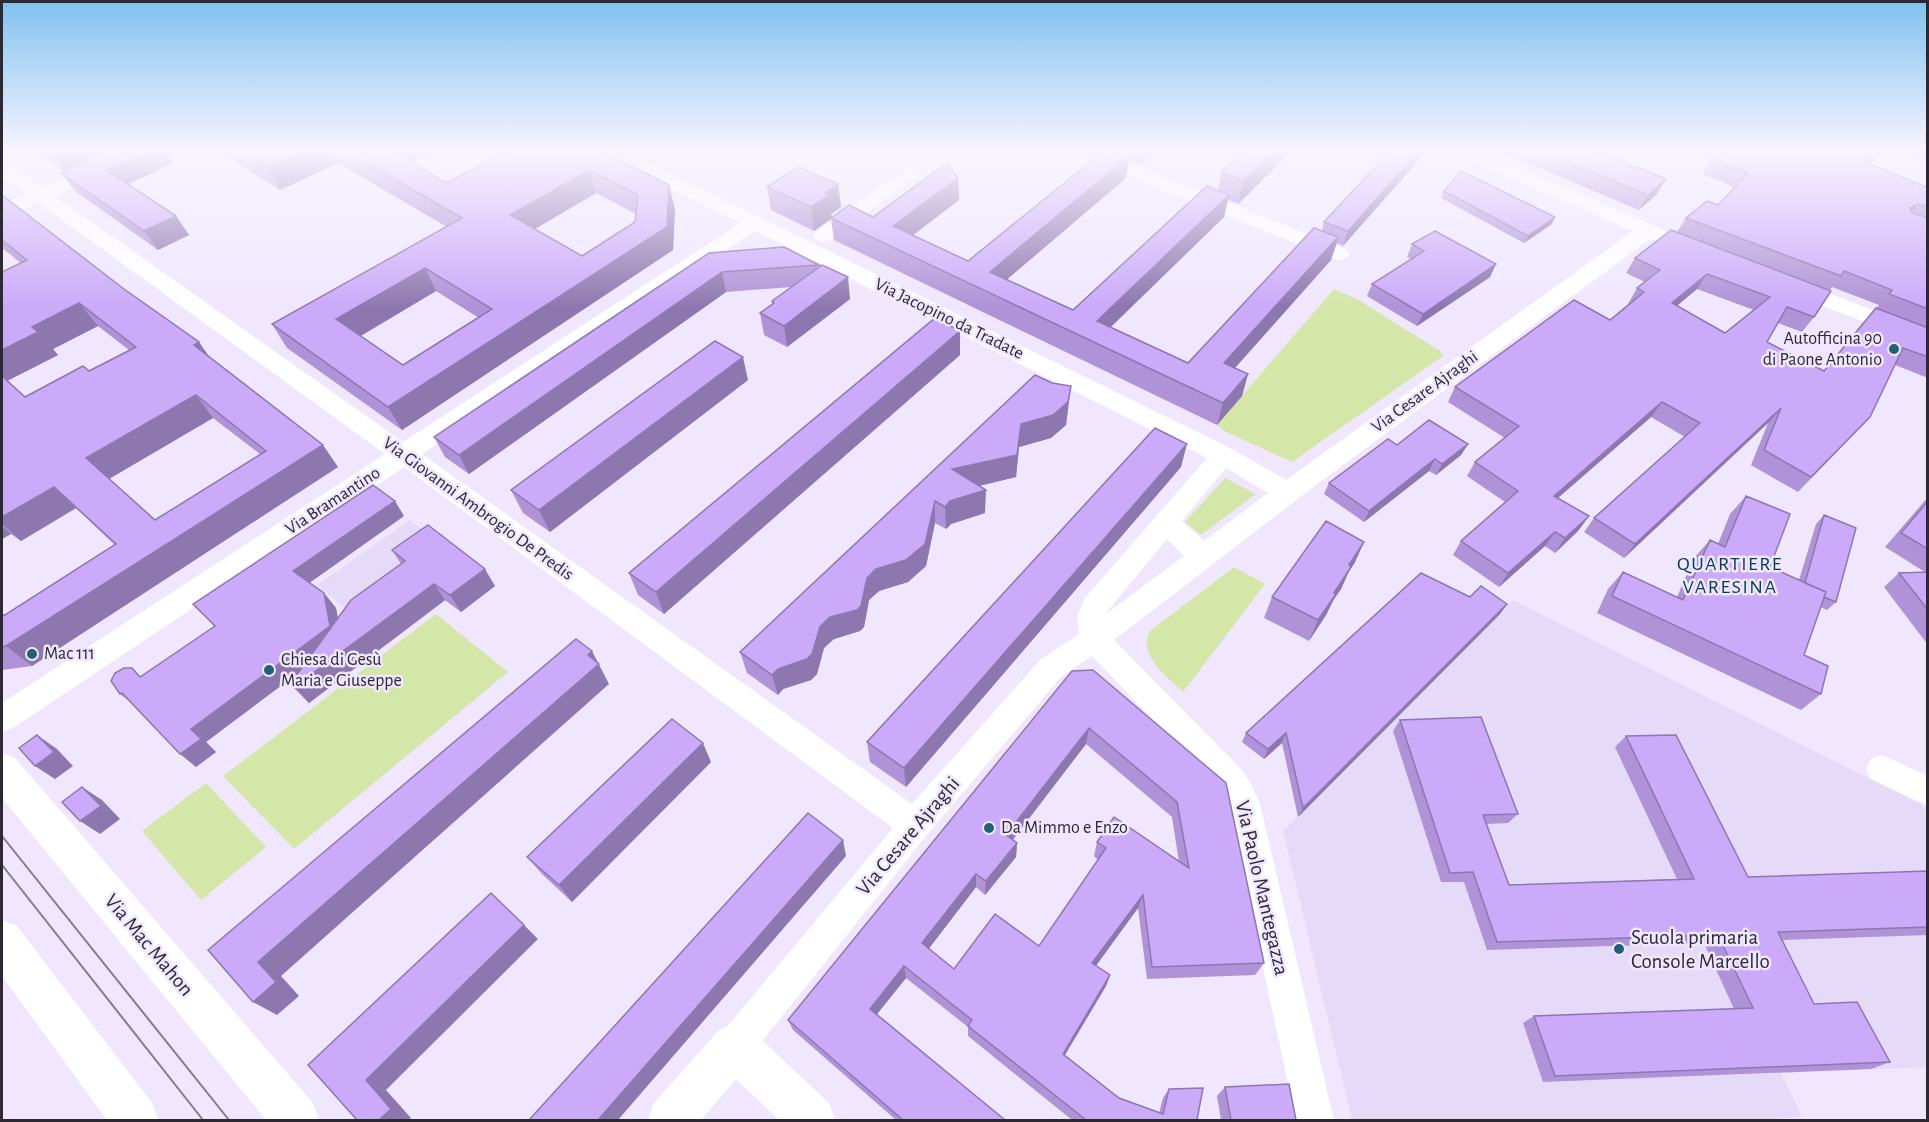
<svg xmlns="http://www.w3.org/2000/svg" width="1929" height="1122" viewBox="0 0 1929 1122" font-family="'Alegreya Sans',sans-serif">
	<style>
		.built { fill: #e5daf8 }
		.green { fill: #d5e6a9 }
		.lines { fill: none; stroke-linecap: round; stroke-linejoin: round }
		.minor { fill: #fff; fill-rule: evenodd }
		.secondary { fill: #fff; fill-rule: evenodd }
		.tram { stroke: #817b8b; stroke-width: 2 }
		.wall { fill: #af92d7; fill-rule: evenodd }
		.shaded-wall { fill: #8e77af }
		.building { fill: #cbaafa; stroke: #8e77af; stroke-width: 1.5; fill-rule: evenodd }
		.poi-dot { fill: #206175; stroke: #f0e7ff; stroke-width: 2 }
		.labels { text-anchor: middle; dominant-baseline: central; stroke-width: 5; stroke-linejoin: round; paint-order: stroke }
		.street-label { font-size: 18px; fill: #2c2932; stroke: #f0e7ff }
		.poi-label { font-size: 18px; fill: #2c2932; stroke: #f0e7ff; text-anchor: start }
		.neighbourhood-label { font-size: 20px; letter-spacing: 1.5px; fill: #043d4d; stroke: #f0e7ff }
		.near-street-label { font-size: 21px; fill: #2c2932; stroke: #f0e7ff }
		.near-poi-label { font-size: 21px; fill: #2c2932; stroke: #f0e7ff; text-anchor: start }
	</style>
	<rect width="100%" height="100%" fill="#f0e7ff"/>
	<!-- built -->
	<path class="built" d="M410,520L495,586L461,612L445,601L388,644L317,585Z
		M1513,600L1922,805L1928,816L1927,1067L1781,1073L1802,1117L1781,1118V1120H1352L1283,831Z"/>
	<!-- green -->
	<path class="green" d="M1334,289L1357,299L1440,351L1443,356L1292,462L1224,431L1217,425Z
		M1225,478L1256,494L1201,535L1185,522Z
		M1234,567L1265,584L1183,692C1166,675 1138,657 1150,631Z
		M436,614L508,672L294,849L223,776Z
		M206,783L266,847L201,900L142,831Z"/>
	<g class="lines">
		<!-- minor -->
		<path class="minor" d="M124,150H149L147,154L55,196L403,442L740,223L601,154L599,150H623L1232,449L1286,480L1633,231L1455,154L1453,150H1479L1668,232L1671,236L1668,240L1661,242L1650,239L1316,485L1114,640L1241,769L1250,782L1260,804L1334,1120H1296L1227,801L1219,789L1092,656L1061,677L926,836L748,1059L735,1064L722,1059L717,1046L722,1033L893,828L404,467L13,728L2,732V703L385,454L39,203L2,218V205L26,194L2,176V161L9,163L42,187ZM755,231L1207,458L1085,598L1077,616L1079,634L1041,659L912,804L422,454ZM1226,468L1268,493L1204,541L1182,521ZM1167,539L1184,556L1106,614L1107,612Z
			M931,150H953L830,240L823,242L816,240L813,236L816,232Z
			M1070,150H1097L1347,250L1350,254L1347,258L1340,260L1333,258L1072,154Z
			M1791,279L1928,331V346L1783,291L1780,286L1783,281Z
			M1882,755L1928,776V806L1871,779L1866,769L1871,759Z"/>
		<!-- secondary -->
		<path class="secondary" d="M2,753L15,758L313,1103L319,1120H266L2,798Z
			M2,920L17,926L152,1103L158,1120H107L2,976Z
			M735,1024L751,1030L829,1103L835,1120H779L736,1079L701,1120H648L654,1103L719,1030Z"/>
		<!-- tram -->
		<path class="tram" d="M2,836L229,1120
			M2,865L203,1120"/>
	</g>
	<!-- wall -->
	<path class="wall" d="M35,150H166L174,163L128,184L176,216L189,235L158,250L75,191L61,173L64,171Z
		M216,150H435L412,162L442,181L449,182L599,150L675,209L673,250L402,430L287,348L272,324L447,227L338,163L280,190ZM596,193L636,214L635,222L582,256L535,229ZM436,291L479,318L403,365L361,336Z
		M1122,150H1159L1141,165L1129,160L1126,178L1007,279L1073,310L1218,190L1221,172L1245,150H1293L1238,204L1228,200L1224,217L1111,327L1188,363L1322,231L1324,222L1391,150L1343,246L1337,243L1331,260L1234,368L1248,374L1242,396L1217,425L834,240L831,219L814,231L771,210L767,187L838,184L841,207L831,214L832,217H873L958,178L959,200L912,235L968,261L1122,153Z
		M1496,150H1593L1657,194L1639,210Z
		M1695,150H1886L1870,164L1926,187L1928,186V378L1895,365L1856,432L1798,492L1751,465L1768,423L1624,558L1584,532L1594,518L1685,437L1651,417L1558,498L1589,516L1578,531L1555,553L1545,546L1499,587L1453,555L1461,541L1505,502L1467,476L1475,462L1505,438L1448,402L1455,387L1610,320L1629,304H1628L1637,288L1645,282L1626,273L1635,258L1677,232L1686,218L1718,205L1735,187L1702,174L1711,160ZM1832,287L1879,305L1824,371L1767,342L1778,323L1802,332L1814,317ZM1697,289L1754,310L1725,333L1677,306Z
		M1898,150H1928V162Z
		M1444,191L1552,224L1524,243L1441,198Z
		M2,195L209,357L338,467L32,666L2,670V615H5L115,545L76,508L21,541L11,534L2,539V272L21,263L2,248ZM98,326L129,350L89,371L25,397L7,381L58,355L53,349ZM213,418L260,454L155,520L109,479Z
		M1412,244L1496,264L1490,277L1417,326L1367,296L1372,284L1411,259L1407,257Z
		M709,253L819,265L820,266L850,299L787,347L764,335L760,313L772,304V301L791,287L726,292L469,474L445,457L434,437Z
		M960,355L664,614L638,595L629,573Z
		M748,380L550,532L523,513L511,490Z
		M1052,383L1068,409L1066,425L1051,438L1019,447L1016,477L979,486L985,513L951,524L946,529L935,523L926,566L908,582L879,591L869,600L864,627L860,631L834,639L824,648L817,674L811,680L783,689L778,695L747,673L740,652Z
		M1468,444L1461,455L1436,475L1429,471L1364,522L1324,494L1329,483L1397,445Z
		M1181,467L906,787L870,762L867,742Z
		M1746,496L1770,567L1799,580L1816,524L1824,515L1836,602L1827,610L1821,607L1804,655L1821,694L1801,710L1597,613L1608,589L1623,572L1677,597L1694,558L1710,540L1718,544L1730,514Z
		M1928,497V645L1884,587L1899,573L1925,572L1885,547Z
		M404,516L309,583L324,593L336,608L338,619L401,564L392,550L495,586L461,612L445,600L309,703L290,684L299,672L206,742L216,752L196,767L133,704L120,694L132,668L141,677L215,627Z
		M1364,542L1354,564L1349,571L1341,589L1334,599L1326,615L1309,641L1264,618L1272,597Z
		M1470,597L1507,604L1500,614L1298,817L1282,743L1264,759L1242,742L1246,733Z
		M1072,671L1226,783L1264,963L1255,975L1147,979L1138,908L1096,966L1110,975L1106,986L1065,1055L1119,1098L1159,1113L1163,1098L1169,1089L1197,1120H1072L968,1036V1027L906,978L877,1014L1005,1120H896L793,1030L788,1020ZM1086,744L1172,817L1179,862L1097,842L1094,856L1098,860L1039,946L954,969L929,948L976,887L985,895L1016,857L1017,843L1013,840Z
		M1400,720L1518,814L1508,823L1487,824L1509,885L1677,879L1615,747L1626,736L1748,877L1928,871V935L1782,940L1814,1004L1890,1062L1871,1069L1543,1082L1523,1023L1534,1016L1734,1009L1704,943L1487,950L1464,882H1441L1393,731Z
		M711,762L572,902L542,874L527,857Z
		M1225,1087L1296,1120H1221L1217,1096Z"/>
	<!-- shaded-wall -->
	<path class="shaded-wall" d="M63,150H118L67,173L54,155Z
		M149,150H166L174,163L119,188L106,170Z
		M303,150H331L338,163L280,190L267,167Z
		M389,150H435L398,170Z
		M1143,150H1159L1141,165Z
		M1275,150H1293L1238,204L1243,181Z
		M1420,150H1428L1343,246L1348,231Z
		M1879,150H1886L1854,177L1865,162Z
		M1129,156L1126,178L990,294V272Z
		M589,170L596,193L519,238L510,215Z
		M958,178L959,200L895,249L893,226Z
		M1666,179L1657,194L1639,210L1648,195Z
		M838,184L841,207L831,214L832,218L814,231L811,207L825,193Z
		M669,185L675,209L673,250L402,430L388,407L667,227Z
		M1229,195L1224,217L1094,343L1097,321Z
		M1918,204L1906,219L1910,208Z
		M176,216L189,235L158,250L144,231Z
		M1555,217L1552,224L1524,243L1528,236Z
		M1338,237L1331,260L1219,386L1224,363Z
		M1496,264L1490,277L1417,326L1423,314Z
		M425,268L436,291L350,342L336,319Z
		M722,272L726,292L469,474L459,455Z
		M1707,274L1697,289L1662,318L1672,303Z
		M848,277L850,299L787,347L784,326Z
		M79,303L98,326L53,349L58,355L5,382L2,378V350L32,327Z
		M960,331V355L664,614L656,592Z
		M199,342L215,365L194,345Z
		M743,357L748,380L550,532L539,510Z
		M1248,374L1242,396L1217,425L1223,403Z
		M1071,386L1066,425L1051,438L1019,447L1016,477L953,492L952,469Z
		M196,395L213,418L107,480L86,458Z
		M1662,402L1651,417L1544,510L1554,496Z
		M1781,408L1768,423L1624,558L1635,544Z
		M1187,444L1181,467L906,787L904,768Z
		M1468,444L1461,455L1436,475L1442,464Z
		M323,445L338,467L32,666L6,646Z
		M1435,459L1429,471L1364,522L1369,511Z
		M54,487L76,508L21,541L2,524V517Z
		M986,490L985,513L951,524L946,529L945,507L950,501Z
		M395,501L404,516L305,586L293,571Z
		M935,501V523L926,566L908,582L879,591L869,600L864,627L860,631L834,639L824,648L817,674L811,680L783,689L778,695L772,675L820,627L867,578Z
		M1589,516L1578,531L1555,553L1565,538Z
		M2,526L11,534L2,539Z
		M1555,532L1545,546L1499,587L1508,573Z
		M1364,542L1354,564L1349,571L1341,589L1334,599L1326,615L1309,641L1318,620L1349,565Z
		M485,569L495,586L461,612L450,595Z
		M434,584L445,600L309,703L294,687Z
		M324,593L336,608L342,640L206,742L216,752L196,767L180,754L191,729Z
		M1507,604L1500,614L1298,817L1303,808Z
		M592,651L609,684L281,976L299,996L277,1015L253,1002L258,962Z
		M1089,728L1086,744L1005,849L1006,835Z
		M1286,733L1282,743L1264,759L1268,749Z
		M37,735L57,749L73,766L55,779L35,766Z
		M703,743L711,762L572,902L559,885Z
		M82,787L102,800L120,819L100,834L80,821Z
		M843,840L846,856L618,1120H598Z
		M1017,843L1016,857L985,895L986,881Z
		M976,874V887L924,955L922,943Z
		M1143,895L1138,908L1089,975L1092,963Z
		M524,925L538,939L386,1090L411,1118L408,1120H379L366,1080Z
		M904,966L906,978L873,1019L870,1009Z
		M1110,975L1106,986L1060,1063L1063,1054Z"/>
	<!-- building -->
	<path class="building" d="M48,150H63L54,155Z
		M108,150H149L106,170L176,216L144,231L61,173Z
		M240,150H303L267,167Z
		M344,150H393L442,181L449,182L508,150H599L669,185L667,227L388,407L272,324L462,218ZM589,170L638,195L635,222L582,256L510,215ZM425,268L492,309L403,365L336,319Z
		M1105,150H1115L1129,156L990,272L1073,310L1207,186L1229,195L1097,321L1188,363L1314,228L1338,237L1224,363L1248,374L1223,403L831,218L849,205L873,217L947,163L958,178L893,226L968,261Z
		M1245,150H1275L1243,181L1221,172Z
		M1391,150H1420L1348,231L1324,222Z
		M1539,150H1593L1666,179L1648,195Z
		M1724,150H1879L1865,162L1926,187L1928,186V207L1918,204L1910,208L1912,213L1928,218V309L1889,294L1892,290L1844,271L1841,276L1686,218L1707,201L1718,205L1748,173L1712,159Z
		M798,167L838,184L825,193L829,195L811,207L767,187Z
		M1461,171L1555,217L1528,236L1444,191Z
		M2,195L124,289L199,342L194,345L323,445L6,646L2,647V615H5L116,544L54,487L2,517V376L25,397L83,366L89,371L136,347L79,303L32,327L38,332L2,350V272L27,260L2,240ZM196,395L266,451L155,520L86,458Z
		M1671,230L1831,291L1814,317L1787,307L1767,342L1824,371L1876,308L1928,328V357L1903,348L1870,417L1811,477L1764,450L1781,408L1635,544L1594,518L1700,423L1662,402L1554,496L1589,516L1565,538L1555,532L1508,573L1461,541L1518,491L1475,462L1519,426L1455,387L1574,300L1610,320L1644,292L1637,288L1660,270L1635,258ZM1707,274L1770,297L1725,333L1672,303Z
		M1435,231L1496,264L1423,314L1372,284L1424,251L1412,244Z
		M784,247L819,265L722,272L459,455L434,437L709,253Z
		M822,265L848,277L784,326L760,313L774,303L772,301Z
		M935,318L960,331L656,592L629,573Z
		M715,341L743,357L539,510L511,490Z
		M1035,375L1052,383L1071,386L1068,402L1053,415L1021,424L1017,455L952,469L986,490L950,501L945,507L935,501L925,544L906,560L876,569L867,578L861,606L857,610L830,617L820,627L812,654L807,659L778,669L772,675L740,652Z
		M1429,420L1468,444L1442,464L1435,459L1369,511L1329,483L1388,439L1397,445Z
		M1155,428L1187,444L904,768L867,742Z
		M373,485L395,501L293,571L324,593L330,626L191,729L201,739L180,754L122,693L120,694L111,681L115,673L124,668H132L140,677L215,626L193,604Z
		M1746,496L1790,514L1770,567L1826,592L1804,655L1828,666L1821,694L1612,596L1623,572L1683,600L1710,540L1725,547Z
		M1928,501V549L1901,533Z
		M1824,515L1856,528L1836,602L1824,597L1826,592L1805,583Z
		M1326,521L1364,542L1349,565L1351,567L1334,593L1336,594L1318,620L1272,597Z
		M428,525L485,569L450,595L434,584L294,687L290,684L351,600L405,561L392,550Z
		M1928,572V610L1899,573Z
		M1421,573L1470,597L1481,586L1507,604L1303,808L1286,733L1268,749L1246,733Z
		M576,639L592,651L588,655L599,664L258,962L276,982L253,1002L208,950Z
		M1093,670L1226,783L1264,963L1152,967L1143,895L1092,963L1110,975L1063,1054L1119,1098L1163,1114L1169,1089L1203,1088L1197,1120H1086L968,1026L972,1020L904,966L870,1009L1005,1120H903L788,1020L1072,671ZM1089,728L1177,802L1189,868L1114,817L1097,842L1106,848L1039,946L995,914L954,969L922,943L976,874L986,881L1017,843L1006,835Z
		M1481,717L1518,814L1483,815L1509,885L1694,879L1626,736L1676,735L1748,877L1928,871V927L1778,932L1814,1004L1857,1002L1890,1062L1555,1076L1534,1016L1753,1008L1718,935L1497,942L1473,872L1450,873L1400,720Z
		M672,719L703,743L559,885L527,857Z
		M37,735L54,752L35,766L19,748Z
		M82,787L101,806L80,821L62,802Z
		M808,813L843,840L598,1120H529Z
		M491,893L524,925L366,1080L391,1109L379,1120H357L308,1065Z
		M1289,1084L1296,1120H1231L1225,1087Z"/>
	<!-- sky -->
	<linearGradient id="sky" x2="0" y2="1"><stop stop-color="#80c1ee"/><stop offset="0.49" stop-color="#f8f4ff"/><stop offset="1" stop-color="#f8f4ff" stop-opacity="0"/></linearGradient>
	<rect width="1929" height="307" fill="url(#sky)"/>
	<!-- markers -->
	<g class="poi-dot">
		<circle cx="1894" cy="349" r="6"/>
		<circle cx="32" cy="654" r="6"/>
		<circle cx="269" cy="670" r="6"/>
		<circle cx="989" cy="828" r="6"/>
		<circle cx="1619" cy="949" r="6"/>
	</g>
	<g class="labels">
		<!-- street labels -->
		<g class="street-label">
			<text transform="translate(949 319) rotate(26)">Via Jacopino da Tradate</text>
			<text transform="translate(1425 392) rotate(-36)">Via Cesare Ajraghi</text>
			<text transform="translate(333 501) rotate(-33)">Via Bramantino</text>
			<text transform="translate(478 509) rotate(36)">Via Giovanni Ambrogio De Predis</text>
		</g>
		<!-- poi labels -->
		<g class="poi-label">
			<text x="1882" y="339" text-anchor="end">Autofficina 90<tspan x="1882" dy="21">di Paone Antonio</tspan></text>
			<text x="44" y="654">Mac 111</text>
			<text x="281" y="660">Chiesa di Gesù<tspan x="281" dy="21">Maria e Giuseppe</tspan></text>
			<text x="1001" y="828">Da Mimmo e Enzo</text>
		</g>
		<!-- neighbourhood labels -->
		<g class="neighbourhood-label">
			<text x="1730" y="564">QUARTIERE<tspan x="1730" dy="23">VARESINA</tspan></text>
		</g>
		<!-- near-street labels -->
		<g class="near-street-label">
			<text transform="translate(908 836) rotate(-50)">Via Cesare Ajraghi</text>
			<text transform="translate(1262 888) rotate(77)">Via Paolo Mantegazza</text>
			<text transform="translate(149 945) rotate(50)">Via Mac Mahon</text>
		</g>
		<!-- near-poi labels -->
		<g class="near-poi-label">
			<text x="1631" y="937">Scuola primaria<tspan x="1631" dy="24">Console Marcello</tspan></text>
		</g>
	</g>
	<!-- border -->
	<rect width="1929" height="1122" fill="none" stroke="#2c2932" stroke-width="6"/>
</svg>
